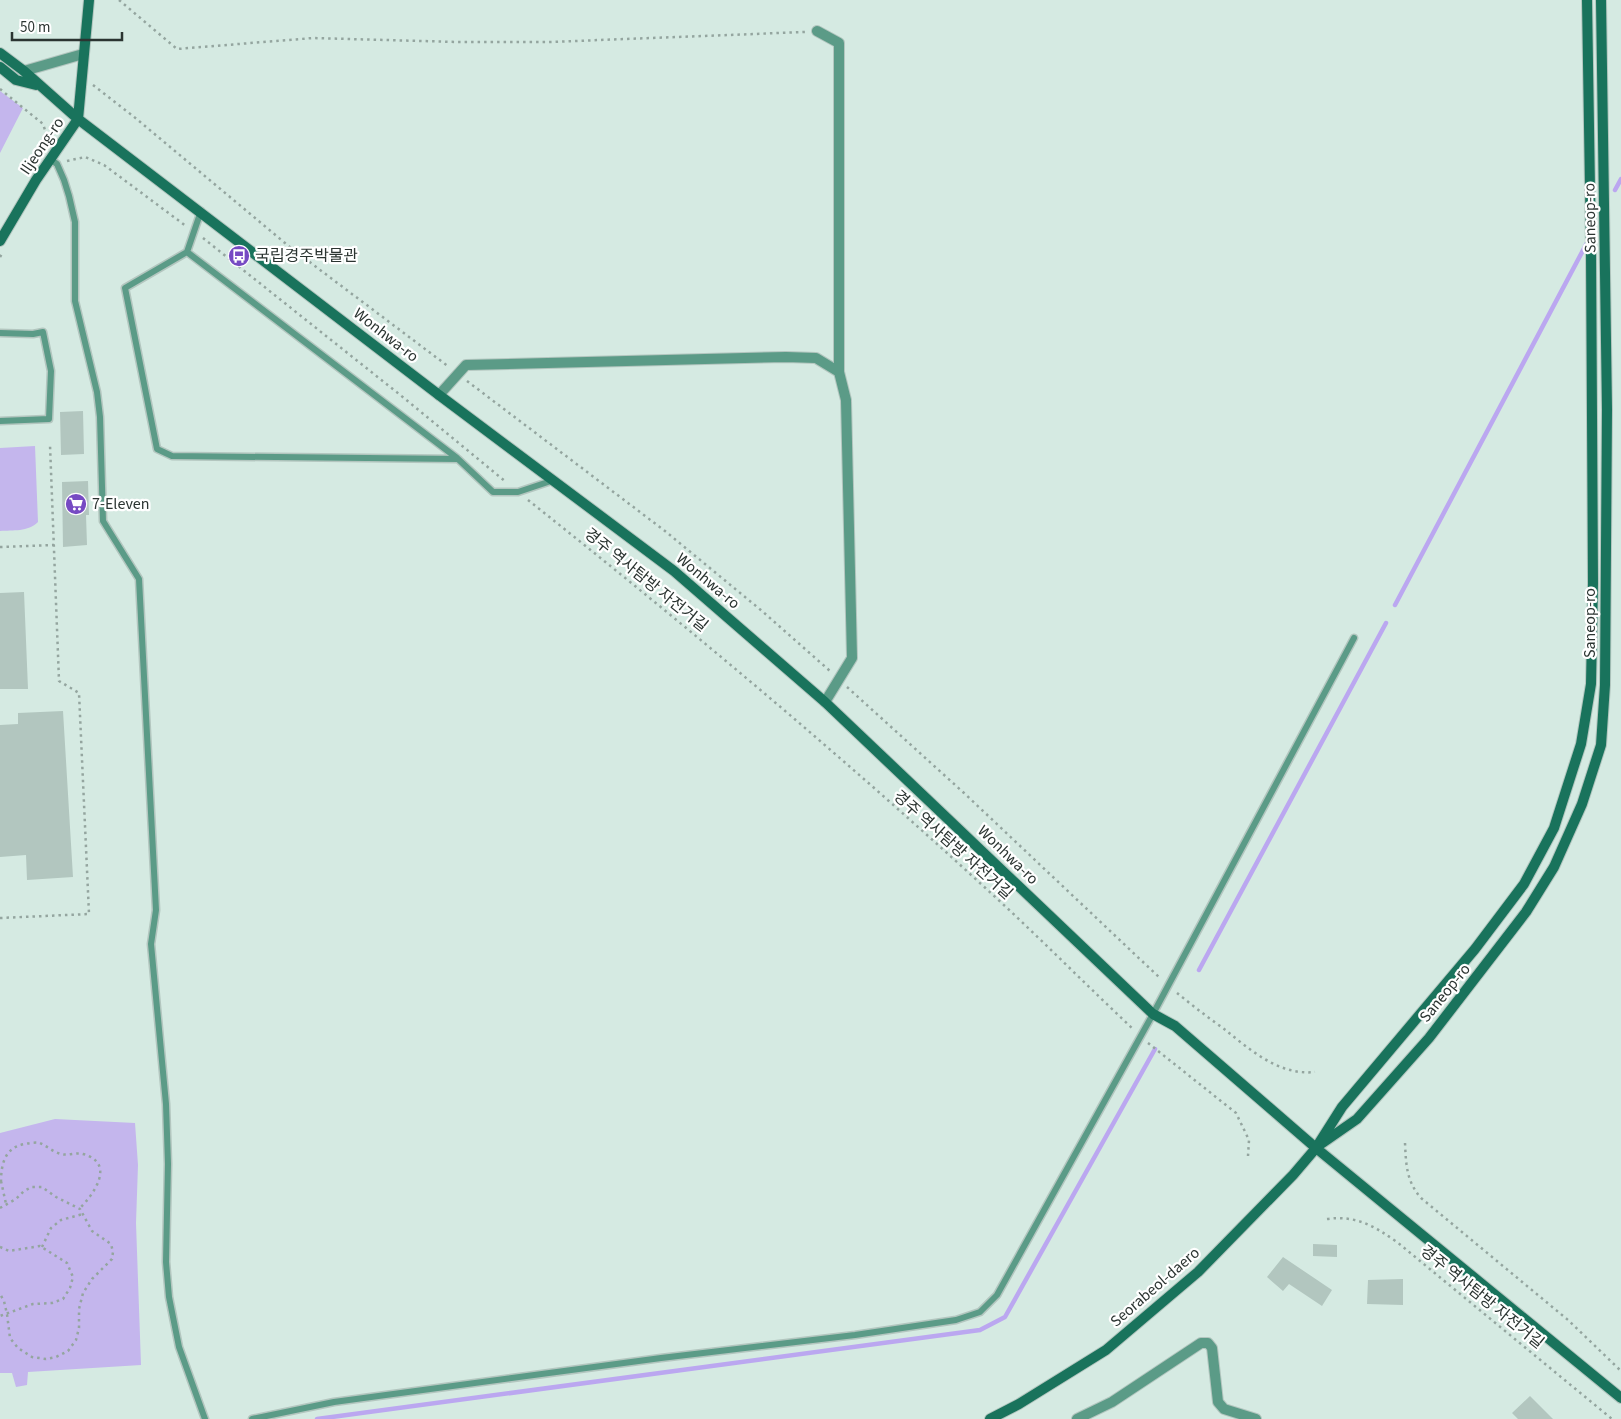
<svg xmlns="http://www.w3.org/2000/svg" width="1621" height="1419" viewBox="0 0 1621 1419" font-family="'Source Sans 3','Noto Sans KR',sans-serif">
	<style>
		.green { fill: #c4b6ed }
		.lines { fill: none; stroke-linecap: round; stroke-linejoin: round }
		.stream { stroke: #bba7f0; stroke-width: 4.5 }
		.building { fill: #b2c6bf }
		.lane-casing { stroke: #b3c6bf; stroke-width: 9 }
		.street-casing { stroke: #b3c6bf; stroke-width: 12 }
		.secondary-casing { stroke: #b3c6bf; stroke-width: 12 }
		.path { stroke: #94a59f; stroke-width: 2.5; stroke-dasharray: 2.5 4; stroke-linecap: butt }
		.lane { stroke: #5b9b87; stroke-width: 6 }
		.street { stroke: #5b9b87; stroke-width: 10 }
		.secondary { stroke: #19735c; stroke-width: 10 }
		.labels { text-anchor: middle; dominant-baseline: central; stroke-width: 4.5; stroke-linejoin: round; paint-order: stroke }
		.street-label { font-size: 16px; fill: #2b3431; stroke: #fff }
		.poi-label { font-size: 16px; fill: #2b3431; stroke: #fff; text-anchor: start }
	</style>
	<rect width="100%" height="100%" fill="#d5eae2"/>
	<!-- green -->
	<path class="green" d="M0,91L23,108L0,153Z
		M35,446L38,522C28,532 13,530 0,531V448Z
		M55,1119L135,1123L138,1165L136,1223L141,1365L28,1372L27,1385L16,1387L12,1373H0V1133Z"/>
	<g class="lines">
		<!-- stream -->
		<path class="stream" d="M1615,190L1621,179
			M1395,605L1589,239
			M1199,970L1386,623
			M317,1419L980,1330L1005,1317L1155,1049"/>
	</g>
	<!-- building -->
	<path class="building" d="M83,411L84,454L61,455L60,412Z
		M88,481L89,515H86L87,545L63,547L62,482Z
		M24,592L28,689H0V593Z
		M63,711L73,877L27,880L26,855L0,857V725L18,724V713Z
		M1313,1244L1337,1245V1257L1313,1256Z
		M1283,1257L1332,1290L1322,1306L1289,1284L1283,1291L1267,1277Z
		M1403,1279V1305L1367,1304L1368,1280Z
		M1530,1396L1553,1419H1518L1512,1413Z"/>
	<g class="lines">
		<!-- lane casing -->
		<g class="lane-casing">
			<path id="lane" d="M50,159L57,164L64,180L69,196L75,222V301L97,392L100,417L103,521L139,579L156,910L151,944L166,1104L168,1164L166,1262L169,1297L179,1347L205,1419
				M201,211L187,252L125,288L157,449L172,456L458,459L493,492H518L554,480
				M187,252L457,458
				M0,333L33,334L43,332L51,371L49,419L0,421
				M252,1419L334,1402L661,1358L855,1335L956,1320L980,1312L997,1295L1153,1014L1354,638"/>
		</g>
		<!-- street casing -->
		<g class="street-casing">
			<path id="street" d="M817,31L839,43V372
				M24,71L83,54
				M439,395L466,365L786,357L816,358L839,372L846,400L852,658L825,702
				M1077,1419L1112,1402L1201,1343H1208L1212,1348L1218,1402L1224,1409L1256,1419"/>
		</g>
		<!-- secondary casing -->
		<g class="secondary-casing">
			<path id="secondary" d="M0,53L24,71L78,119L439,395L674,571L825,702L1153,1014L1175,1026L1316,1148L1621,1398
				M0,67L16,80L36,85
				M0,241L36,180L78,119L89,0
				M1321,1144L1357,1119L1429,1038L1526,912L1554,867L1582,804L1601,745L1605,685L1607,409L1601,0
				M990,1419L1019,1404L1106,1350L1198,1272L1293,1175L1316,1148L1342,1107L1475,949L1524,884L1554,828L1581,744L1591,684L1593,583L1591,252L1587,0"/>
		</g>
		<!-- path -->
		<path class="path" d="M119,0L177,49L313,38L458,42H549L805,32
			M93,85L133,116L291,248L449,367
			M0,89L43,124L47,136L46,144
			M67,161L85,157L104,165L186,226
			M203,238L404,398L506,482
			M0,257L3,252
			M467,381L665,531L762,611L830,671
			M528,500C683,623 835,750 981,884C1033,931 1082,981 1133,1029
			M0,547L54,545
			M847,687L964,793L1161,979
			M0,918L89,914L79,693L59,681L50,445
			M1177,993C1192,1005 1207,1017 1223,1028C1249,1049 1279,1076 1315,1072
			M1148,1043L1236,1113L1249,1140L1248,1156
			M1405,1143C1406,1163 1406,1181 1421,1198L1568,1320L1621,1371
			M1,1181L6,1204
			M1,1182C1,1164 5,1147 25,1144C30,1143 36,1142 40,1143C47,1146 53,1152 61,1154C68,1156 76,1152 83,1154C116,1163 94,1194 80,1208
			M0,1208L16,1199L24,1191L32,1187H42L56,1197L80,1209L92,1231L111,1244L113,1252L112,1259L92,1279L83,1293L79,1309V1328L76,1340L68,1351L56,1357L46,1359L32,1357L18,1348L10,1338L7,1314L4,1301L0,1294
			M1327,1219C1356,1215 1374,1226 1397,1242L1612,1419
			M0,1247L9,1251L40,1246L67,1263L73,1277L70,1288L63,1299L52,1303L33,1304L0,1316
			M42,1247L51,1228L61,1220L83,1214"/>
		<!-- lane -->
		<use href="#lane" class="lane"/>
		<!-- street -->
		<use href="#street" class="street"/>
		<!-- secondary -->
		<use href="#secondary" class="secondary"/>
	</g>
	<!-- icons -->
	<defs>
		<g id="bus-disc" transform="scale(1.125)"><circle r="9.5" fill="#764ac3" stroke="#fff"/><path d="M-5-6H5V4H4V6H2V4H-2V6H-4V4H-5ZM-3.5-4V0h7V-4ZM-3.5 1.2v1.5H-2V1.2ZM2 1.2v1.5H3.5V1.2Z" fill="#fff"/></g>
		<g id="supermarket-disc" transform="scale(1.125)"><circle r="9.5" fill="#764ac3" stroke="#fff"/><path d="M-6-5.5h2.5l.6 2H6L4.5 2H-2.5L-4.4-4H-6ZM-1.5 3.2a1.3 1.3 0 1 0 .1 0ZM3 3.2a1.3 1.3 0 1 0 .1 0Z" fill="#fff"/></g>
	</defs>
	<g fill-rule="evenodd">
		<use href="#bus-disc" x="239" y="256"/>
		<use href="#supermarket-disc" x="76" y="504"/>
	</g>
	<g class="labels">
		<!-- street labels -->
		<g class="street-label">
			<text transform="translate(42 146) rotate(-56)">Iljeong-ro</text>
			<text transform="translate(1590 218) rotate(-91)">Saneop-ro</text>
			<text transform="translate(386 335) rotate(38)">Wonhwa-ro</text>
			<text transform="translate(646 580) rotate(39)">경주 역사탐방 자전거길</text>
			<text transform="translate(708 581) rotate(40)">Wonhwa-ro</text>
			<text transform="translate(1590 623) rotate(-90)">Saneop-ro</text>
			<text transform="translate(953 845) rotate(42)">경주 역사탐방 자전거길</text>
			<text transform="translate(1008 855) rotate(44)">Wonhwa-ro</text>
			<text transform="translate(1445 993) rotate(-51)">Saneop-ro</text>
			<text transform="translate(1155 1287) rotate(-41)">Seorabeol-daero</text>
			<text transform="translate(1482 1297) rotate(39)">경주 역사탐방 자전거길</text>
		</g>
		<!-- poi labels -->
		<g class="poi-label">
			<text x="255" y="256">국립경주박물관</text>
			<text x="92" y="504">7-Eleven</text>
		</g>
	</g>
	<!-- scale -->
	<path d="M12 32v8h110v-8" fill="none" stroke="#2b3431" stroke-width="2.5"/>
	<text x="20" y="32" font-size="15" fill="#2b3431" stroke="#ffffff" stroke-width="4" paint-order="stroke">50 m</text>
</svg>
